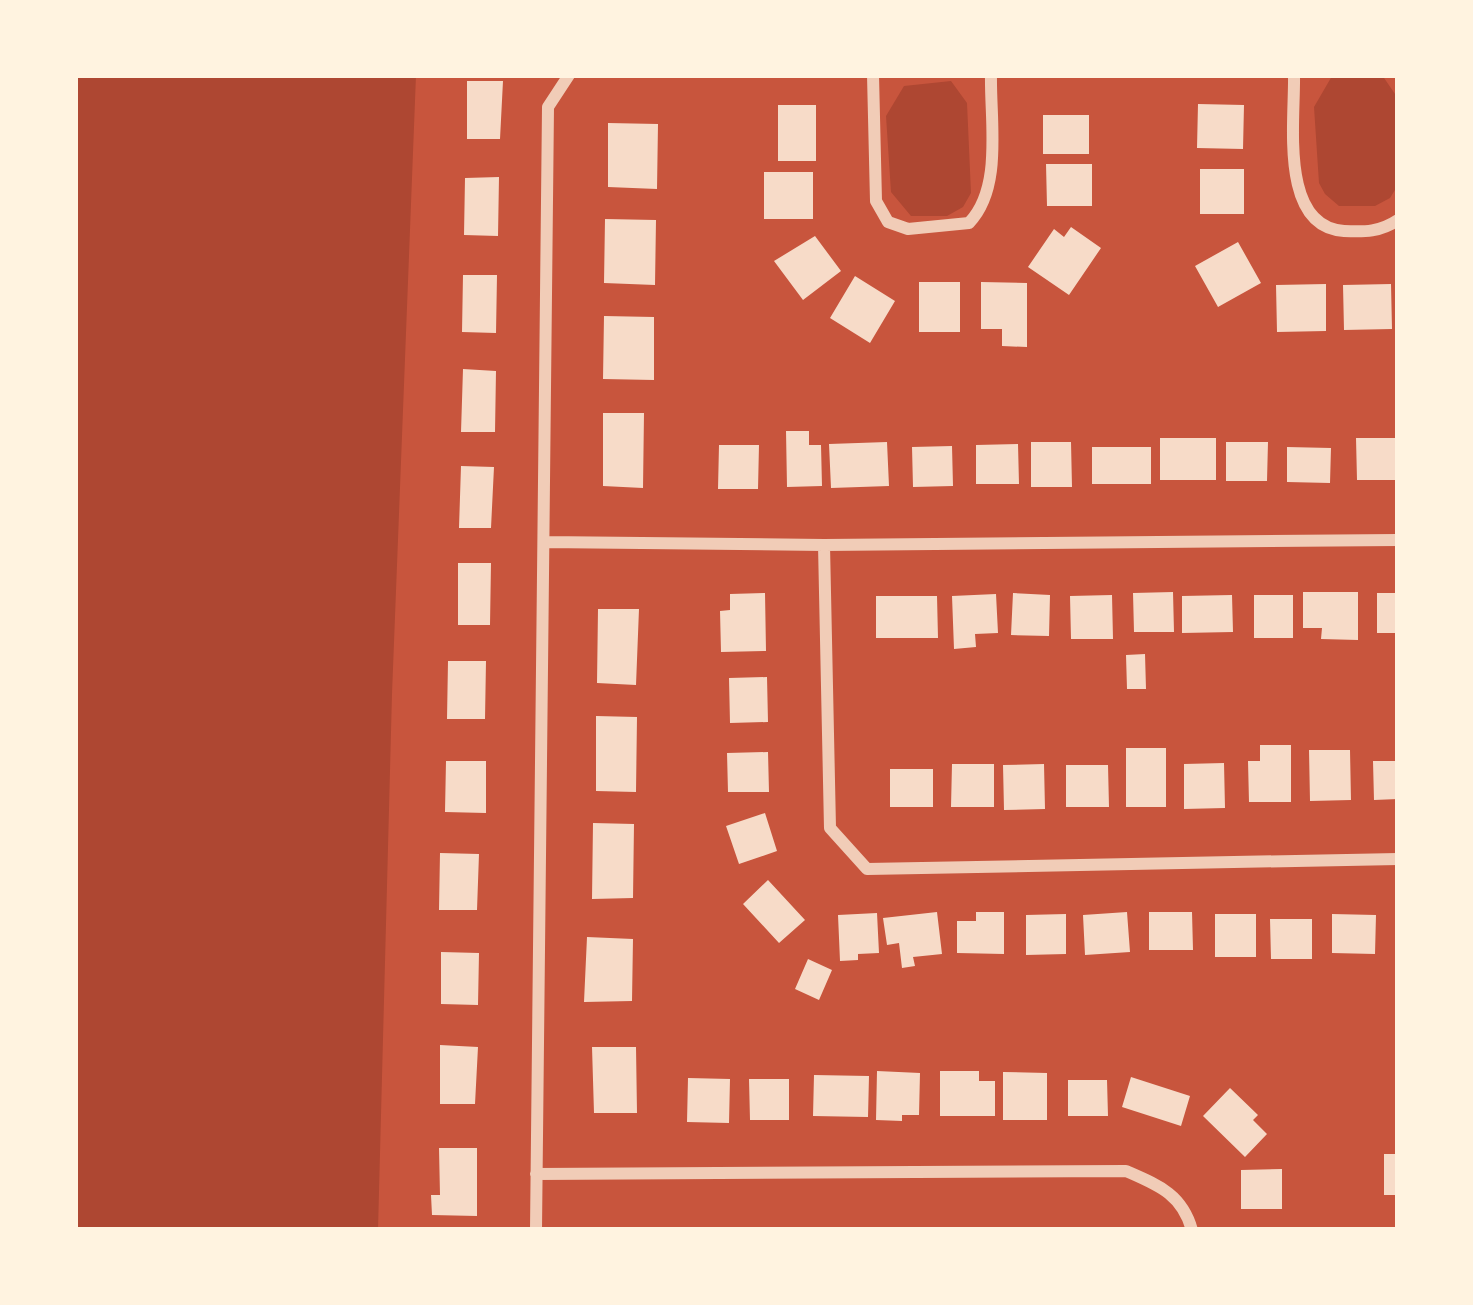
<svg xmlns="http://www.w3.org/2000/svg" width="1473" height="1305" viewBox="0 0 1473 1305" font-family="'Titillium Web',sans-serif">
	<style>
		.green { fill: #ae4732 }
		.building { fill: #f7dbc8 }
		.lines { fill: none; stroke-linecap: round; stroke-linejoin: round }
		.minor { stroke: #f1ccb7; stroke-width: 12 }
	</style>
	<rect width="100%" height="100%" fill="#c8553d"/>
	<!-- green -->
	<path class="green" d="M75,75H416L392,694L378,1230H75Z
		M1382,75L1395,94L1398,185L1390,198L1375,206H1339L1325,194L1319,183L1314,107L1332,76Z
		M951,81L967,103L971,193L963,207L947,216H911L891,192L886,116L904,86Z"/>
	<!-- building -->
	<path class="building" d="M467,81H503L500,139H467Z
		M1198,104L1244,105L1243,149L1197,148Z
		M778,105H816V161H778Z
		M1043,115H1089V154H1043Z
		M608,123L658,124L657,189L608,187Z
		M1046,164H1092V206H1047Z
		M1200,169H1244V214H1200Z
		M764,172H813V219H764Z
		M499,177L498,236L464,235L465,178Z
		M605,219L656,220L655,285L604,283Z
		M1071,227L1101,248L1069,295L1028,267L1054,229L1064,237Z
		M815,236L841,271L803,300L774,261Z
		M1238,242L1261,283L1218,307L1195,266Z
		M463,275H497L496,333L462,332Z
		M855,276L895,301L870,343L830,318Z
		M919,282H960V332H919Z
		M981,282L1027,283V347L1002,346V329H981Z
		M1326,284V331L1277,332L1276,285Z
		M1391,284L1392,329L1344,330L1343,285Z
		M604,316L654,317V380L603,379Z
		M463,369L496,371L495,432H461Z
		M603,413H644L643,488L603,486Z
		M786,431H809V445H821L822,486L787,487Z
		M1160,438H1216V480H1160Z
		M1356,438H1396L1397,480H1357Z
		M887,442L889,486L831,488L829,444Z
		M1031,442H1071L1072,487H1031Z
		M1226,442H1268L1267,481H1226Z
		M1018,444L1019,484H976V445Z
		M719,445H759L758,489H718Z
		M952,446L953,486L913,487L912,447Z
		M1092,447H1151V484H1092Z
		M1287,447L1331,448L1330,483L1287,482Z
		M461,466L494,467L491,528H459Z
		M458,563H491L490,625H458Z
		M1173,592L1174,632H1134L1133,593Z
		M1303,592H1358V640L1321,639L1322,628H1303Z
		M765,593L766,651L721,652L720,611L730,610V594Z
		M1013,593L1050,595L1049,636L1011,635Z
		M1377,593H1398V633H1377Z
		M996,594L998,633L975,634L976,647L954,649L952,596Z
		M1112,595L1113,639H1071L1070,596Z
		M1232,595L1233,632L1182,633V596Z
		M1254,595H1293V638H1254Z
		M876,596H937L938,638H876Z
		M598,609H639L636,685L597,683Z
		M1145,654L1146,689H1127L1126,655Z
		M448,661H486L485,719H447Z
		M767,677L768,722L730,723L729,678Z
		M596,716L637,717L636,792L596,791Z
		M1260,745H1291V802H1249L1248,761H1260Z
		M1126,748H1166V807H1126Z
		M1309,750H1350L1351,800L1310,801Z
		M768,752L769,792H728L727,753Z
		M446,761H486V813L445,812Z
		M1373,761H1398V799L1374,800Z
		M1224,763L1225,808L1184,809V764Z
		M952,764H994V807H951Z
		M1044,764L1045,809L1004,810L1003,765Z
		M1066,765H1108L1109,807H1066Z
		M890,769H933V807H890Z
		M765,813L777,851L739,864L726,826Z
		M593,823L634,824L633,898L592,899Z
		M440,853L479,854L477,910H439Z
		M768,880L805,920L779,943L743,904Z
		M937,912L942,954L913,957L915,966L902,968L899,943L887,945L883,918Z
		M976,912H1004V954L957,953V921H976Z
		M1127,912L1130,952L1085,955L1083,915Z
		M1149,912H1192L1193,950H1149Z
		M877,913L879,953L858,954V960L840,961L838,915Z
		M1066,914V954L1026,955V915Z
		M1215,914H1256V957H1215Z
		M1332,914L1376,915L1375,954L1332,953Z
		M1270,919H1312V959H1271Z
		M587,937L633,939L632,1001L584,1002Z
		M441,952L479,953L478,1005L441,1004Z
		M808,959L832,970L819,1000L795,989Z
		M440,1045L478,1047L475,1104H440Z
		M592,1047H636L637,1113H594Z
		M877,1071L920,1073L919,1115H902V1121L876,1120Z
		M940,1071H979V1081H995V1116H940Z
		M1003,1072L1047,1073V1120H1003Z
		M814,1075L869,1076L868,1117L813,1116Z
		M1131,1077L1190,1096L1181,1126L1122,1107Z
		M688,1078L730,1079L729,1123L687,1122Z
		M749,1079H789V1120H750Z
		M1068,1080H1107L1108,1116H1068Z
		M1230,1088L1258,1115L1253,1120L1267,1134L1245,1157L1203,1116Z
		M439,1148H477V1216L432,1215L431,1195H440Z
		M1384,1154H1398V1195H1384Z
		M1282,1169V1209H1241V1170Z"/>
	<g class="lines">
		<!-- minor -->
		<path class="minor" d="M873,75L876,201L888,222L908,229L969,223C1003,188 990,121 991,75
			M1294,75C1295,121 1279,227 1344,231C1365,232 1380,232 1398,220
			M544,542L824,545L1398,540
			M824,545L830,828L867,869L1398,859
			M536,1174L1126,1171C1158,1185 1182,1194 1192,1230
			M536,1230L548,107L569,75"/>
	</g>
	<!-- border -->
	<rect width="1473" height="1305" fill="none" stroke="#fff3e0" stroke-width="156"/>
</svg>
